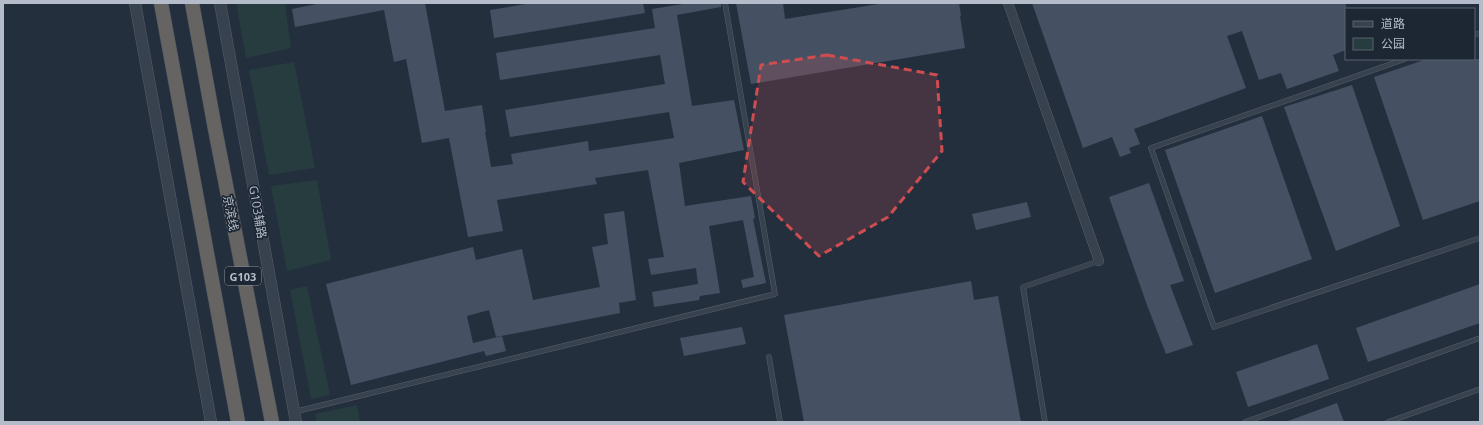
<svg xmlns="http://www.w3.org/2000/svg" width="1483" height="425" viewBox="0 0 1483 425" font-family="'Open Sans','Noto Sans SC',sans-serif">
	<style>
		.green { fill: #263c3f }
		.building { fill: #455162 }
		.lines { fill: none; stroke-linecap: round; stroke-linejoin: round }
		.service-casing { stroke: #565f6c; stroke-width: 5.5 }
		.minor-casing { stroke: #565f6c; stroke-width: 10 }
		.tertiary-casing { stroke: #565f6c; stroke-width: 12 }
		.trunk-casing { stroke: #434c59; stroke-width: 15 }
		.service { stroke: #38414e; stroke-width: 4.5 }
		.minor { stroke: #38414e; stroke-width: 9 }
		.tertiary { stroke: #38414e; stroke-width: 11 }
		.trunk { stroke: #656462; stroke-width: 14 }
		.marked { fill: #ce4d50; fill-opacity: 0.2; stroke: #ce4d50; stroke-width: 3; stroke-dasharray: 8 5; stroke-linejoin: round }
		.labels { text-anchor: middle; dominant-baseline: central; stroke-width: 3.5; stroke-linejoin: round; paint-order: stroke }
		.shield { fill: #1d2633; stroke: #878f9c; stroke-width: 1 }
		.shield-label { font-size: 11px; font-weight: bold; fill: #b4bcc9 }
		.street-label { font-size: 12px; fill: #b4bcc9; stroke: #1d2633 }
	</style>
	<rect width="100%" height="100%" fill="#242f3e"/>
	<!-- green -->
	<path class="green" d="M236,3H295L285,5L291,48L246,58Z
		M294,62L315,168L269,175L249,70Z
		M317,180L331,260L287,271L271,186Z
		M307,286L330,395L311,399L290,290Z
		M357,405L360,422H317L315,414Z"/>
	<!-- building -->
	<path class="building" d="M322,3H425L445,111L482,105L486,132H485L491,167L513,164L511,154L588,141L589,151L674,138L669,112L510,137L505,110L665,84L660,55L500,80L496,53L655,28L652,9L689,3H721V7L677,15L692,106L734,100L744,150L679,163L685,206L751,196L755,218L753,219L766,283L743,288L741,280L754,277L743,220L709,226L720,293L700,296L699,300L654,307L652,292L698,284L696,268L651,275L648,259L664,257L648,170L595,178L597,184L497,200L503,231L468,237L449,138L422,143L406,59L394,62L384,10L295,27L292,9Z
		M532,3H643L645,13L494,38L490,10Z
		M736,3H783L785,19L885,3H959L961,16H960L965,48L751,84Z
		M1032,3H1346V50L1333,55L1339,71L1287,89L1281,73L1259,80L1242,31L1227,36L1246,88L1134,129L1140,144L1129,148L1131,153L1120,157L1112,137L1083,148Z
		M1427,59H1480V201L1423,220L1374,77Z
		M1352,85L1400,226L1336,251L1284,107Z
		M1262,116L1312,259L1215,293L1165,150Z
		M1149,183L1184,281L1170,285L1193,345L1166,354L1147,305L1109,197Z
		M1027,202L1031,217L976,230L972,214Z
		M624,211L636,300L619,303L620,313L496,337L489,310L467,316L473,343L502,336L506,351L486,356L484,351L351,385L326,284L473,247L476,260L522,249L533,300L600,287L592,247L608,244L604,214Z
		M971,281L974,300L998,296L1021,422H804L784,315Z
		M1480,284V323L1368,362L1356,328Z
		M742,327L746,344L684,356L680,338Z
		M1317,344L1329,379L1248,407L1236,372Z
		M1337,403L1344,422H1288V421Z"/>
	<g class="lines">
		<!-- service casing -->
		<g class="service-casing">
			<path id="service" d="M1474,35L1480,33
				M1405,59L1151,148L1214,327L1480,238
				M769,357L780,422
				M294,412L775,294L725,3
				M1045,422L1023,287L1099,261
				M1245,422L1480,338
				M1388,422L1480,389"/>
		</g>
		<!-- minor casing -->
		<g class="minor-casing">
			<path id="minor" d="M1008,3L1099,261"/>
		</g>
		<!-- tertiary casing -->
		<g class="tertiary-casing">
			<path id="tertiary" d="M135,3L211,422
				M220,3L296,422"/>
		</g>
		<!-- trunk casing -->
		<g class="trunk-casing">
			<path id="trunk" d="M161,3L238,422
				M192,3L215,129L272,422"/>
		</g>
		<!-- service -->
		<use href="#service" class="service"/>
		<!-- minor -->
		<use href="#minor" class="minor"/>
		<!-- tertiary -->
		<use href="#tertiary" class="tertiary"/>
		<!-- trunk -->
		<use href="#trunk" class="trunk"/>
	</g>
	<!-- marked area -->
	<path class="marked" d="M827,55L937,75L942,151L888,217L819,256L743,182L761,65Z"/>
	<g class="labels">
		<!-- shield labels -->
		<rect class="shield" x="225" y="267" width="36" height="18" rx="3"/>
		<g class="shield-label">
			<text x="243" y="276">G103</text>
		</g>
		<!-- street labels -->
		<g class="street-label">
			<text transform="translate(258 212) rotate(80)">G103辅路</text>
			<text transform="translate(231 213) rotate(79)">京滨线</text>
		</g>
	</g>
	<!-- border -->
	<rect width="1483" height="425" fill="none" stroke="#b4bcc9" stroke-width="8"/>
	<!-- legend -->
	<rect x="1345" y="8" width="130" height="52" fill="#1d2633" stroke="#59626f"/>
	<rect x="1353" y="21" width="20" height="6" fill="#38414e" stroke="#59626f"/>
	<text x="1381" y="28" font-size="12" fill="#b4bcc9">道路</text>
	<rect x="1353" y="38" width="20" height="12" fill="#263c3f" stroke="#59626f"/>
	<text x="1381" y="48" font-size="12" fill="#b4bcc9">公园</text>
</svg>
